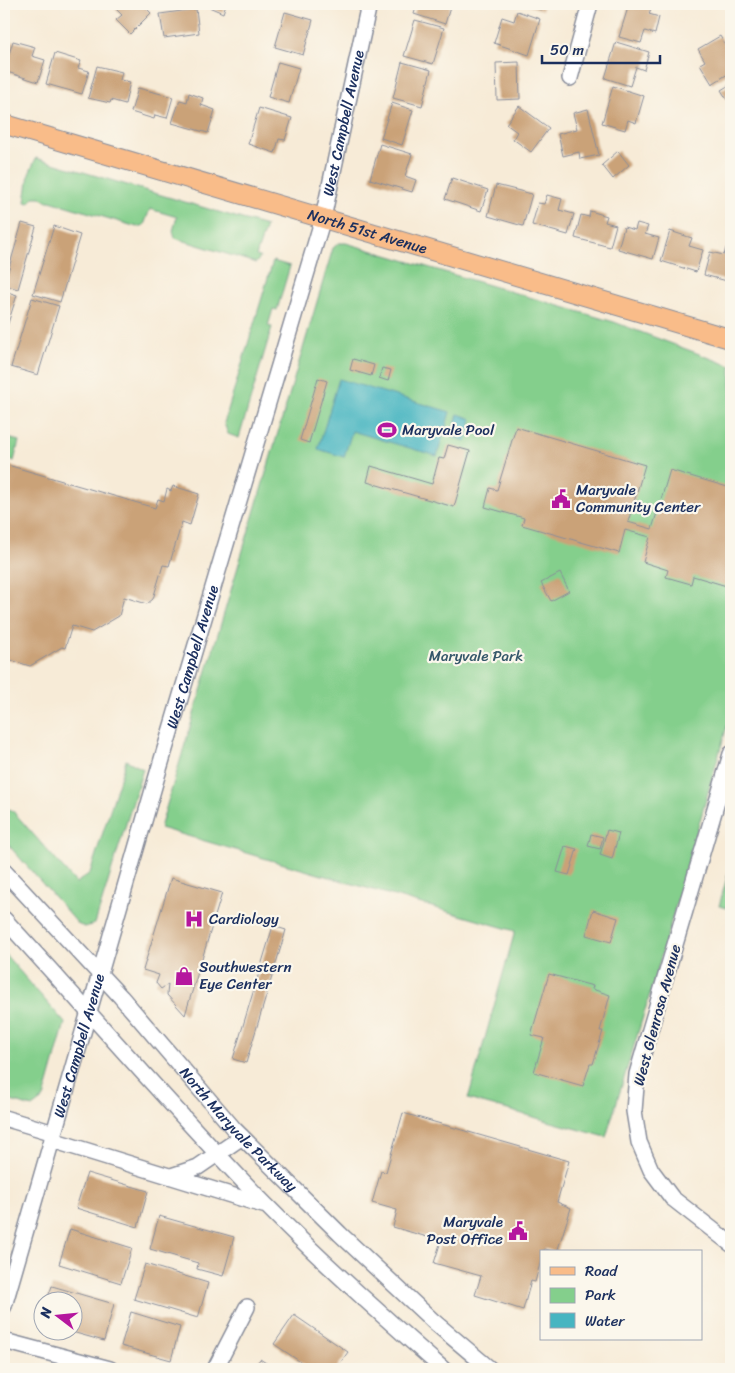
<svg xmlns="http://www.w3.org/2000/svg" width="735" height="1373" viewBox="0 0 735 1373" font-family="Sriracha,sans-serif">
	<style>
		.green { fill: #84cf8c; stroke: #507f75 }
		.water { fill: #46b5c1; stroke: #307290 }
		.building { fill: #caa278 }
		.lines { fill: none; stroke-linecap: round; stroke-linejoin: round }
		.minor-casing { stroke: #898d9a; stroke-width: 18 }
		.major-casing { stroke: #898d9a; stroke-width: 21 }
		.minor { stroke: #fff; stroke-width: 15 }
		.major { stroke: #f9bc89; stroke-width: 19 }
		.labels { text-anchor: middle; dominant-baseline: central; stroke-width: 4.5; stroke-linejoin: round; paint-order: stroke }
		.street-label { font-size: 15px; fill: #1b2f5e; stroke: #fbf7ec }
		.poi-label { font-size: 15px; fill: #1b2f5e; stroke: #fbf7ec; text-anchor: start }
		.park-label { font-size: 15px; fill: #35576a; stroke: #fbf7ec }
	</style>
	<rect width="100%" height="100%" fill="#fbf7ec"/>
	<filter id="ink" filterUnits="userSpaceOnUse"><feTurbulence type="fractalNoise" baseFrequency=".02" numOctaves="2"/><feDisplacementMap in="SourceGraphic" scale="10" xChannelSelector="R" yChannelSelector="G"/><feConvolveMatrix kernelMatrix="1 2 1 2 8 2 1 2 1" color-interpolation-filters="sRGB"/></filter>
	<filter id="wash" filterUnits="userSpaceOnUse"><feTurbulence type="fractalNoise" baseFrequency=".0096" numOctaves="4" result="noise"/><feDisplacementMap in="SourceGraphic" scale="20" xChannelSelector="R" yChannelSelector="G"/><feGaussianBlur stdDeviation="1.12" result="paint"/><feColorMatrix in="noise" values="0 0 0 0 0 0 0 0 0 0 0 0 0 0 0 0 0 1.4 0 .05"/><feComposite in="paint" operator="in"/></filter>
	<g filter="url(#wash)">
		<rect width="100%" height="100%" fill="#f7ebd7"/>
		<!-- green -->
		<path class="green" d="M36,158L266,226L256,256L260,257L256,263L175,238L173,231L177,217L150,209L144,225L137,227L50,201H45L41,197H34L29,203L25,202L29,174Z
			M339,243H346L614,322L731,366V712L657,971L606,1137L468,1099L515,931L160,828L333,248Z
			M273,261L290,266L277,310L273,309L268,326L272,327L239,438L228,434L224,423Z
			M4,437L19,441L14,461L4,458Z
			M126,760L143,769L95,924L85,927L79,925L4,840V808L12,810L76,883L90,873Z
			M731,863V909L719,906Z
			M4,953L65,1023L44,1098L32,1107L4,1099Z"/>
		<!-- water -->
		<path class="water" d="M339,379L450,412L437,456L352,431L344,457L318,449Z
			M458,414L472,419L466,441L452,437Z"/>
		<g id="blocks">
			<!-- building -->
			<path class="building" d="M111,4H142L151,13L130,34L116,20L122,15Z
				M202,4H226L223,13Z
				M417,4H451L445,24L414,14Z
				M524,4H544L542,10Z
				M629,4L651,8L649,14L659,17L655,34L645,31L641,43L619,37Z
				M196,9L199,33L164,38L160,14Z
				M517,11L540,19L529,55L494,43L502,17L514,21Z
				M285,12L313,20L303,55L275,47Z
				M415,20L444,28L433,64L404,56Z
				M720,36L731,55V72L712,84L700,64L705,61L698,49Z
				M13,41L35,47L32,56L45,60L38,82L4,71Z
				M616,42L649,52L644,70L636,67L630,86L605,78Z
				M55,53L81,61L78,68L89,71L82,94L46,84Z
				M278,62L299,68L289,103L268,97Z
				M402,62L431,70L422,106L393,98Z
				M519,62L520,99L497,100L496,63Z
				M97,66L122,72L120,80L130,82L125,104L111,100L110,103L88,98Z
				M731,84V106L721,90Z
				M613,86L644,96L636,123L628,120L625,130L602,123Z
				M138,88L173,97L167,118L155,115L154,119L131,112Z
				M189,93L203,98L201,105L215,110L208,133L172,123L180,100L187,102Z
				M392,103L413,110L402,145L381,138Z
				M519,106L549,128L531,152L513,139L517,132L506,124Z
				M259,108L292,118L285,140L279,139L275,153L248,144Z
				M588,109L599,155L580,159L579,152L563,156L558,134L577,129L573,113Z
				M380,144L412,154L405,176L416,180L412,192L370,179Z
				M618,151L629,165L613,179L602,165Z
				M452,178L488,190L481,211L445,199Z
				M496,185L532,194L523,226L488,216Z
				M547,195L562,199L559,210L574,214L568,235L532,225L538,203L544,204Z
				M590,211L607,216L605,222L616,225L610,247L575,238L581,215L589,217Z
				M22,223L36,227L18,289L4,285Z
				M637,223L648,226L645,234L659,238L653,259L618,249L624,227L635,230Z
				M54,226L80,235L60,302L33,294Z
				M670,231L692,238L689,246L703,250L696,272L661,261Z
				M726,248L731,250V282L704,275L710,252L724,255Z
				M4,291L17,295L4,336Z
				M32,298L59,306L38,375L11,367Z
				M353,359L374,365L371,376L350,370Z
				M382,368L391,370L388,381L379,378Z
				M318,378L327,381L309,443L300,440Z
				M516,427L645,465L628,522L652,529L670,470L731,488V547L728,558L731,559L730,587L693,576L691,584L666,577L668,570L643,562L650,537L625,530L619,553L522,525L524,518L485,507L490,488L497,490Z
				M448,445L470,451L454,507L367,482L371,466L432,484L439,458L444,459Z
				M4,464L155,508L158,499L164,501L167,489L171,491L173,486L199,494L190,525L182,522L169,566L163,565L153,599L147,604L124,597L119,616L92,632L72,626L65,648L62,647L30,666L4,658Z
				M560,573L569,591L551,601L541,583Z
				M607,830L619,833L612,859L600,855Z
				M591,834L603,837L600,849L588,846Z
				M565,846L577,849L569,875L557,872Z
				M171,878L222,893L185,1015L167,995L168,984L161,989L156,983L159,975L143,970Z
				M593,910L618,918L611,942L586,935Z
				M273,926L286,930L246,1063L233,1059Z
				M549,974L593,986L592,989L610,995L600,1031H603L593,1064H590L583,1086L534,1072L544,1038L531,1035Z
				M403,1113L569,1161L557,1202L571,1208L557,1252L545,1249L541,1252V1260L535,1282L531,1281L523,1310L475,1295L481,1276L434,1263L441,1241L393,1227L397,1210L372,1203L381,1171L386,1172Z
				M87,1173L148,1191L138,1227L76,1208Z
				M159,1216L234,1237L223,1276L197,1269L198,1263L150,1249Z
				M70,1229L132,1248L121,1283L59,1264Z
				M145,1264L208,1283L198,1318L134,1299Z
				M52,1286L114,1304L104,1341L72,1332V1300H47Z
				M131,1312L180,1327L171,1360L121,1346Z
				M294,1315L348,1352L336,1369H311L274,1344Z
				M260,1359L275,1369H253Z"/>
		</g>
	</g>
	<g filter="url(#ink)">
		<use href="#blocks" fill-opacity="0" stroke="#898d9a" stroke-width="1"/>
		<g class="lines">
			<!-- minor casing -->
			<g class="minor-casing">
				<g id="minor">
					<path d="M570,78L590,4"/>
					<path d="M731,754L637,1074L634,1111L639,1142L651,1170L672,1198L731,1244"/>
					<path id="s1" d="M4,871L121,997L234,1129L340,1234L432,1320L490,1369"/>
					<path d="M4,919C91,1013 175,1112 265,1204C322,1262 383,1316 443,1369"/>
					<path d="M4,1118L54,1133"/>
					<path d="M52,1140L263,1205"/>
					<path d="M171,1176L198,1167L242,1137"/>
					<path id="s2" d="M4,1306L157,776L323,218L369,4"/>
					<path d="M4,1341L110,1369"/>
					<path d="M215,1369L247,1307"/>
				</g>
			</g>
			<!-- major casing -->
			<g class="major-casing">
				<g id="major">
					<path id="s3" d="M4,124L731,339"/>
				</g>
			</g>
			<!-- minor -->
			<use href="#minor" class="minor"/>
			<!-- major -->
			<use href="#major" class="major"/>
		</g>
	</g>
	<!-- icons -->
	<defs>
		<g id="stadium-bare" transform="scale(1.5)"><path d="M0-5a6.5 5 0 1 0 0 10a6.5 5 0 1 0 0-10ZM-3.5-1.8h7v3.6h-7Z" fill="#b5179e" stroke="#fbf7ec" stroke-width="2.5" paint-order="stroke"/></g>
		<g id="civic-bare" transform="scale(1.5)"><path d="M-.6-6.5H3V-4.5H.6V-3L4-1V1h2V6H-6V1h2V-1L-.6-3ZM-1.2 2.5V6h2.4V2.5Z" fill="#b5179e" stroke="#fbf7ec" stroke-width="2.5" paint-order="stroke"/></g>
		<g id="hospital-bare" transform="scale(1.5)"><path d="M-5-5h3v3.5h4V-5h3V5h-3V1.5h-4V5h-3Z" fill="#b5179e" stroke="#fbf7ec" stroke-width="2.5" paint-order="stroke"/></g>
		<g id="shop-bare" transform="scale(1.5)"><path d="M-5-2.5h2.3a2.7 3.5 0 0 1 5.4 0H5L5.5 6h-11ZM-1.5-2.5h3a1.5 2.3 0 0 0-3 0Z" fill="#b5179e" stroke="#fbf7ec" stroke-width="2.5" paint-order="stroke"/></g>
	</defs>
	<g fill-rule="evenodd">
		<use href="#stadium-bare" x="387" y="430"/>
		<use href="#civic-bare" x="561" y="499"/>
		<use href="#hospital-bare" x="194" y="919"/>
		<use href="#shop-bare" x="184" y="976"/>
		<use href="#civic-bare" x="518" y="1231"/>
	</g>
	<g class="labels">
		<!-- street labels -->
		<g class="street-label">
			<text stroke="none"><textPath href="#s2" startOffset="1231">West Campbell Avenue</textPath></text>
			<text stroke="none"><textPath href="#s3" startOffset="379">North 51st Avenue</textPath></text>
			<text stroke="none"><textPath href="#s2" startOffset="676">West Campbell Avenue</textPath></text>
			<text transform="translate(657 1015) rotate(-75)">West Glenrosa Avenue</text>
			<text stroke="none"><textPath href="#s2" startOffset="271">West Campbell Avenue</textPath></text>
			<text stroke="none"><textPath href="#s1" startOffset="349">North Maryvale Parkway</textPath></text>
		</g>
		<!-- poi labels -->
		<g class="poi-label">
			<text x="402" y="430">Maryvale Pool</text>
			<text x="576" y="490">Maryvale<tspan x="576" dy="17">Community Center</tspan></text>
			<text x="209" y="919">Cardiology</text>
			<text x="199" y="967">Southwestern<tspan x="199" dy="17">Eye Center</tspan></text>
			<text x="503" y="1222" text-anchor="end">Maryvale<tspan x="503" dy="17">Post Office</tspan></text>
		</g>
		<!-- park labels -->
		<g class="park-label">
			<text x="476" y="656">Maryvale Park</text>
		</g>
	</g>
	<!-- margin -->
	<rect width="735" height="1373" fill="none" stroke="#fbf7ec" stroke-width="20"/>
	<!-- legend -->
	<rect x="540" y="1250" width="162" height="90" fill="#fbf7ec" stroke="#a1a7b3"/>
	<rect x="550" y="1267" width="25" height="8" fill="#f9bc89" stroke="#a1a7b3"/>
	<text x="585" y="1276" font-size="15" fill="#1b2f5e">Road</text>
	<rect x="550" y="1288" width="25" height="15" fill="#84cf8c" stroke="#a1a7b3"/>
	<text x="585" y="1300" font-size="15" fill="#1b2f5e">Park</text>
	<rect x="550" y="1313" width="25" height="15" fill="#46b5c1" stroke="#a1a7b3"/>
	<text x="585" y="1326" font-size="15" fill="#1b2f5e">Water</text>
	<!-- north arrow -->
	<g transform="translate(58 1316) rotate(286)"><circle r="24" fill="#fbf7ec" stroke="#a1a7b3"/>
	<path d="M0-4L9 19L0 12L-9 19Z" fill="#b5179e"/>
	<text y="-8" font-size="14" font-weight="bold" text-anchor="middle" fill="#1b2f5e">N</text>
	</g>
	<!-- scale -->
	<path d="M542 55v8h118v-8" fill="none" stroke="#1b2f5e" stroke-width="2.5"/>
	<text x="550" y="55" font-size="15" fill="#1b2f5e" stroke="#fbf7ec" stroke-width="4" paint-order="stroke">50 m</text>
</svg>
